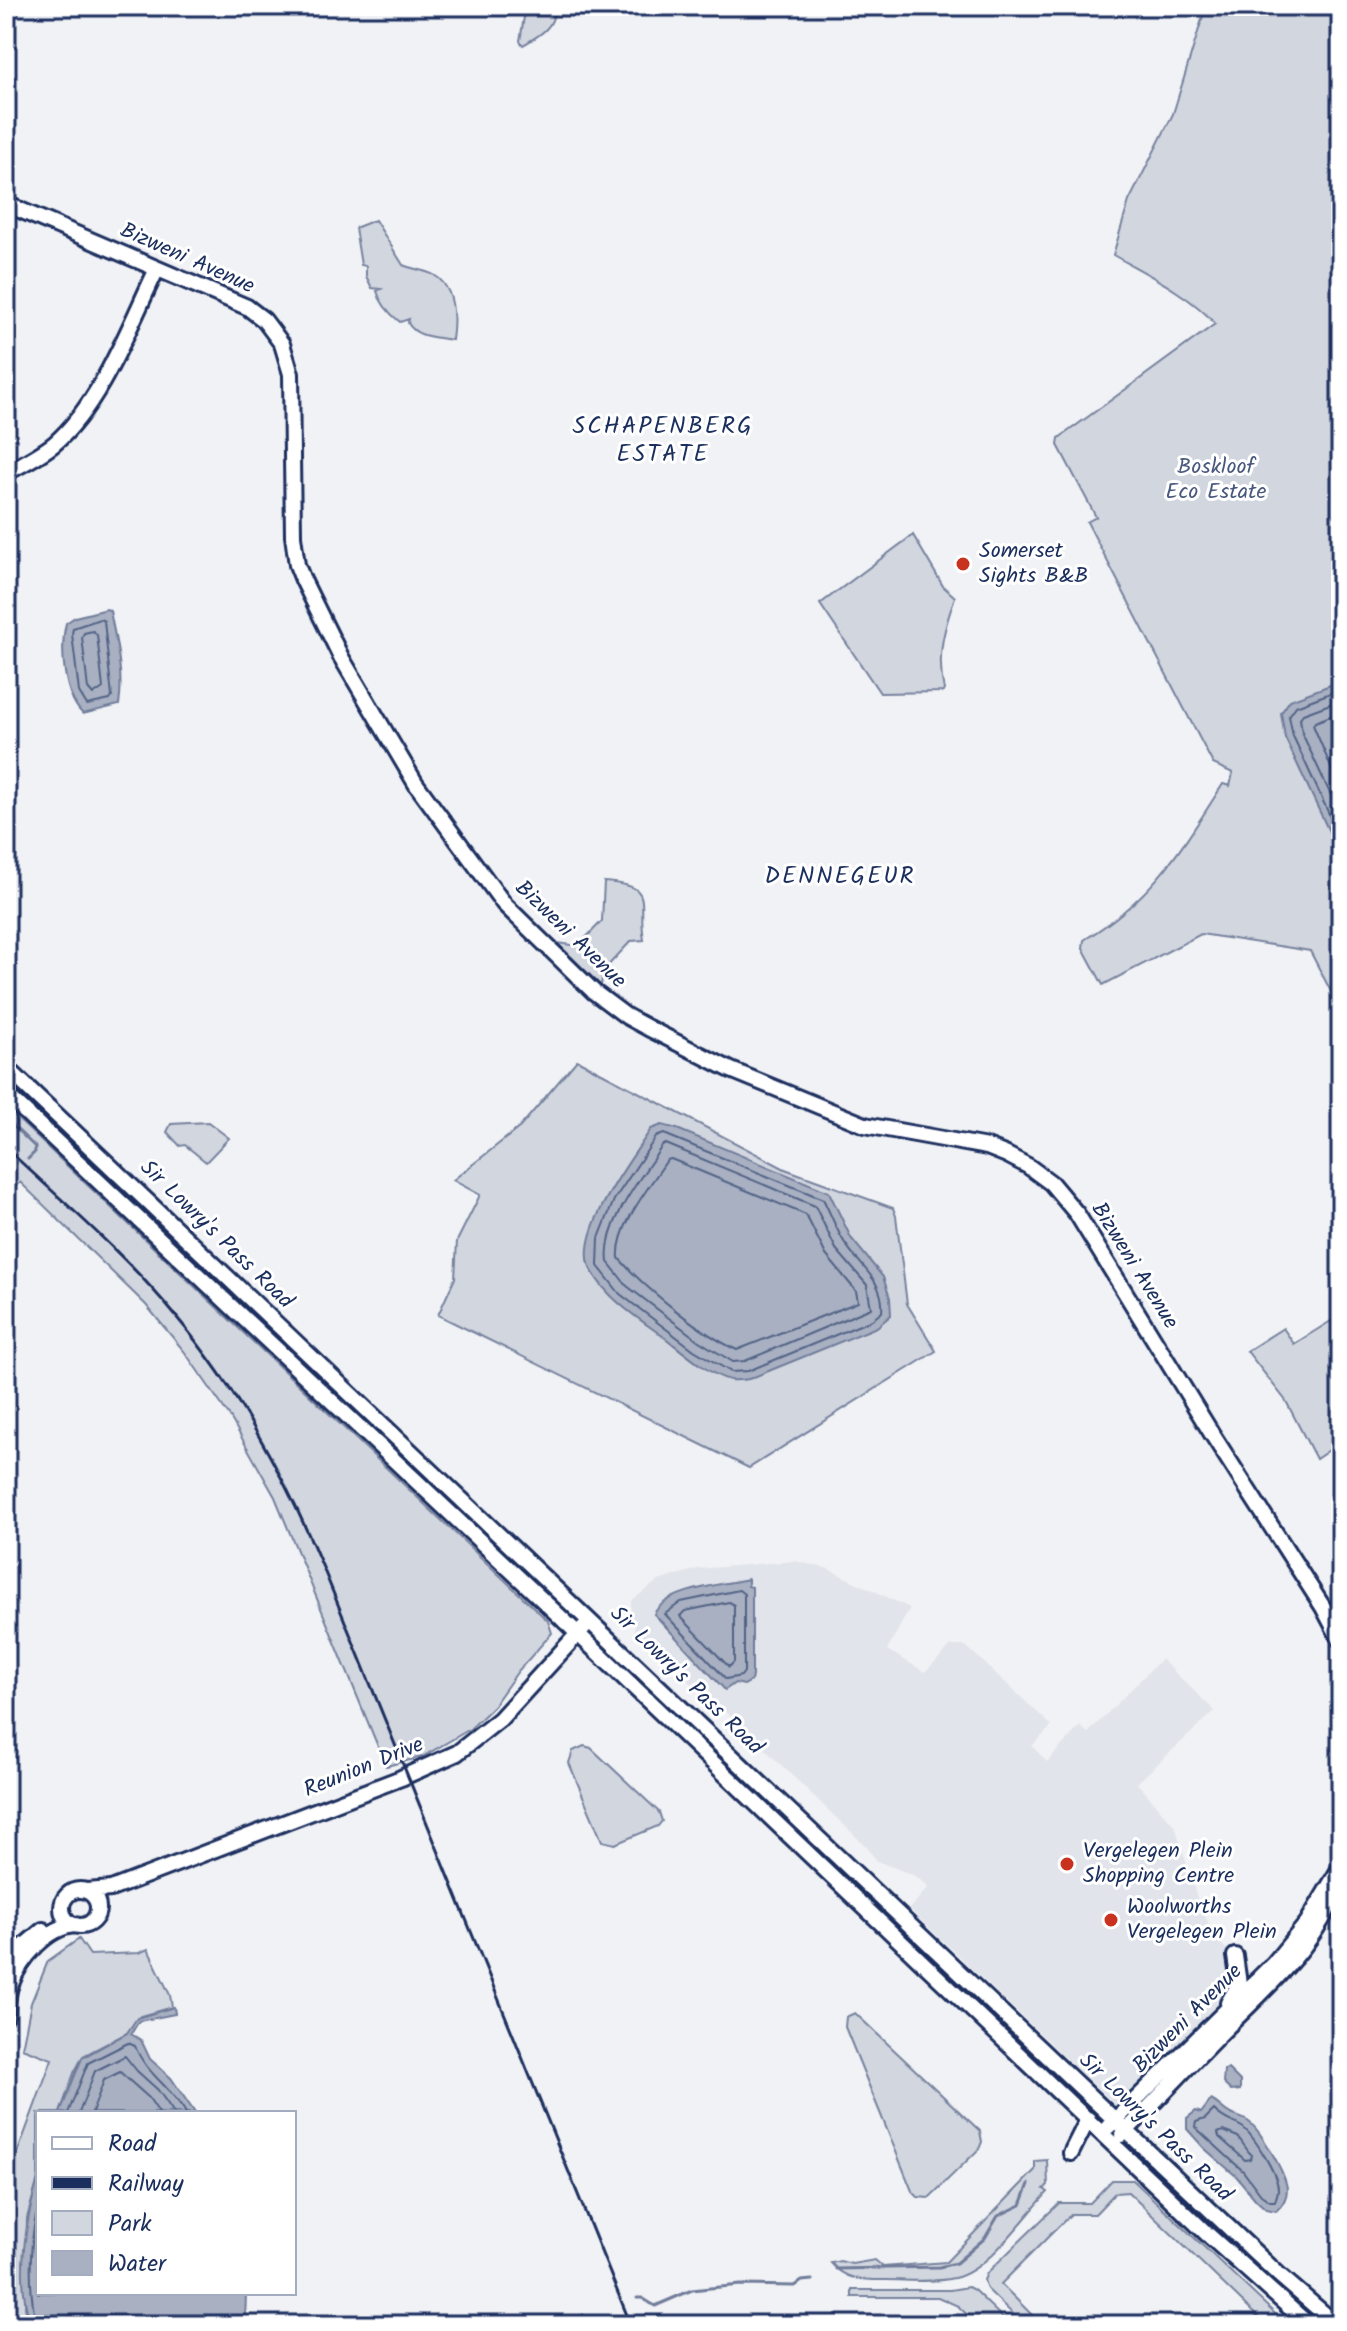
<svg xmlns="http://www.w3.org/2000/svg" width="1347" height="2331" viewBox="0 0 1347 2331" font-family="Kalam,sans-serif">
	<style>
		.built { fill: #e1e4ea }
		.green { fill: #d2d6df; stroke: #76829e; stroke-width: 2 }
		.water { fill: #a8b0c2; stroke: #707c9a; stroke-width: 2 }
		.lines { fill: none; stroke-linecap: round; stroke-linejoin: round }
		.shore { stroke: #536386; stroke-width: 2 }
		.stream { stroke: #707c9a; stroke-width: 3 }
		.secondary-casing { stroke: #1b2f5e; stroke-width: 20 }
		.secondary { stroke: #fff; stroke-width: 14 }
		.rail { stroke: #1b2f5e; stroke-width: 3 }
		.poi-dot { fill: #c8321e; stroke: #fff; stroke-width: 3 }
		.labels { text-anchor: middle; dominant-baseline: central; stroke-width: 6; stroke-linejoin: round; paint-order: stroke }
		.street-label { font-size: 22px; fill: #1b2f5e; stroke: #fff }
		.park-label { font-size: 22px; fill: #49597e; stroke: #fff }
		.poi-label { font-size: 22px; fill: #1b2f5e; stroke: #fff; text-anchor: start }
		.neighbourhood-label { font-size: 24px; letter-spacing: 2px; fill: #1b2f5e; stroke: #fff }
	</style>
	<rect width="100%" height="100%" fill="#f1f2f5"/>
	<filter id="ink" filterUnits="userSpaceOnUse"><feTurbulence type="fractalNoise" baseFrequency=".0125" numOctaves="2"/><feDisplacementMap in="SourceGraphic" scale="16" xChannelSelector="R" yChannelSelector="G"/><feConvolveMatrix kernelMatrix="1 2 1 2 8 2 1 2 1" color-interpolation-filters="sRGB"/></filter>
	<g filter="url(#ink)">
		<!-- built -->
		<path class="built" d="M795,1561L826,1568L910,1608L887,1650L925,1672L951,1646H966L1052,1726L1032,1746L1047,1762L1080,1726L1088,1733L1161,1659L1215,1711L1137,1783L1175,1826L1200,1907L1219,1942L1258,1980L1129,2118L909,1909L928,1888L926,1884L913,1875L877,1861L866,1846L715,1702L712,1703L634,1631L635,1624L630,1619L631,1601L658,1581L697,1569Z"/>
		<!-- green -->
		<path class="green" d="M529,6H554C556,27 539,36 523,45L520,41L525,11Z
			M1206,6H1341V1022L1339,1007L1310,951L1201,934L1103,985L1083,948L1084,940C1154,897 1180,851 1223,784L1230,786L1233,773L1213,764L1087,522L1096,517L1058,445L1059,438L1215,324C1192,296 1145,273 1113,255L1129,201L1173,114Z
			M375,220L403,265C412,269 425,270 434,275C456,288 455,318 452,340C437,337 416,338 408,323L409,319L400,322C390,314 380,303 377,291L381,289L372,288L366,276V266L361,265L355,228Z
			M913,535L943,586L955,597C944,629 936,655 944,690L943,692L880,693L820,604Z
			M604,882C657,886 637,899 644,940L631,941L603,971L601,986L557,943L578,946L602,921Z
			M577,1060L785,1169L893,1208L896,1216L907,1304L936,1351L749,1468L438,1315L455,1278L457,1241L480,1195L453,1180L520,1127Z
			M6,1108L548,1621L552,1633L518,1671L491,1709L470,1729L422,1757L386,1766L275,1497L230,1417L184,1351L146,1305L20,1182L6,1194Z
			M208,1122L229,1138L206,1162L185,1145L180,1146L167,1132L171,1124Z
			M1331,1321L1341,1336V1442L1316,1459L1286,1401L1247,1351L1283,1328L1294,1344Z
			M584,1746L591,1748L659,1812L662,1821L658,1826L615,1844L602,1841L569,1763L573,1751Z
			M79,1939L90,1955L139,1953L148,1949L170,1995L172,2007L140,2016L127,2033L83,2056L74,2073L60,2113H38V2179L27,2218L25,2308L31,2325H6V2184L52,2059L22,2048L31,2003L48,1961Z
			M855,2013L980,2131L982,2142L979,2149L929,2198L918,2197L912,2191L845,2027L846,2017Z
			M1047,2160L1048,2186L1044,2189L1048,2192C1024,2217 988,2271 954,2278C933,2283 908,2280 886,2280C864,2280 846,2281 831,2263L840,2261L852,2264L875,2260L883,2267L946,2262L1035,2170V2161Z
			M1112,2180H1133L1287,2325H1266L1128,2192L1115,2193L1095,2214H1071L1001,2284L1038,2321L1028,2324L1020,2321L987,2289L984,2280L987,2273L1059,2203H1090Z
			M968,2287L974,2290L1010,2325H978L958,2306L938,2297H852V2290H950Z"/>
		<!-- water -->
		<path class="water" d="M107,609L110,611C116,641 124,674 119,705L83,714C63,695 60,648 66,623L75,617Z
			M1341,681V857L1285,738L1281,713L1290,700Z
			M662,1125L677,1129L829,1192L851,1238L883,1277L890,1298L891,1315L877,1327L749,1379C743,1380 736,1381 730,1380C710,1376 681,1350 664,1337C638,1318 608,1300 592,1271C571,1236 632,1159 651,1129Z
			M748,1579V1586L752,1587V1676L751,1681L744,1685L735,1683L725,1690L654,1614C666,1589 722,1585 748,1579Z
			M174,2007L175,2014L139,2021L131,2034L141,2040L150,2059L171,2078L195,2113H60L82,2058L127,2033L137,2018Z
			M1228,2069L1240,2081V2090L1231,2091L1223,2083L1224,2070Z
			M1211,2100C1219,2104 1224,2111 1231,2114C1237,2117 1244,2118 1249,2122C1261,2131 1286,2174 1287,2189C1287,2198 1283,2205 1276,2211L1266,2209L1256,2200L1237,2177L1204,2148L1187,2129V2118L1196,2111L1201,2113Z
			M38,2179V2293H246L245,2325H31C15,2279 25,2224 38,2179Z"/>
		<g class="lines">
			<!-- shore -->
			<path class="shore" d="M100,619L104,621L112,697L110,700L87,705L79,692L72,634L73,628Z
				M93,631L97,635L103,688L93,695L88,689L82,637L84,633Z
				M1341,689L1296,706L1289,716L1293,736L1341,840
				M1341,700L1303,714L1300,718L1302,733L1341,817
				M1341,712L1315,722L1313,725L1341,791
				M664,1134L823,1199C830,1212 835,1227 843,1240C857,1265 885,1279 882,1312L872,1320L748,1371L731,1372L694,1350L620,1294L598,1266L599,1238L614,1200L656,1137Z
				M666,1144L815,1206L836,1249L867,1285L871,1308L745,1361L733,1362L699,1341L627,1286L608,1262C603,1223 642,1177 662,1146Z
				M671,1159L806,1215L826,1255L856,1291L858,1302L737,1350C703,1335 642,1286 619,1258C616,1226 651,1185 667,1160Z
				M739,1590L744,1594V1672L741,1676L726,1679L665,1614L681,1602Z
				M729,1602L734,1605V1662L729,1667L680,1616L685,1611Z
				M1214,2110C1225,2121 1230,2120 1242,2127C1253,2134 1278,2175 1278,2189C1278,2193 1276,2198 1275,2201H1270L1261,2195L1243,2171L1195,2127L1196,2122L1205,2119Z
				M68,2113L88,2063L128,2043L135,2046C145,2073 172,2088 186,2113
				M79,2113L95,2071L125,2056L137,2071L158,2090L174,2113
				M92,2113L104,2080L120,2072L149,2098L159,2113
				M1223,2131L1238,2137L1251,2155L1250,2159L1245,2160L1219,2137L1218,2133Z
				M38,2208C30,2236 29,2277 33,2306C34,2313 37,2318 38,2325"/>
			<!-- stream -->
			<path class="stream" d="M6,29L23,6
				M6,1119L35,1147V1152L28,1159
				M6,1179L13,1173
				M836,2269L939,2267L956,2263L985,2238L998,2216L1021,2205L1029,2184
				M637,2298H642L655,2306L692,2290L710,2288L741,2285L795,2286L802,2281L812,2280
				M564,2325L583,2315"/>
			<!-- secondary casing -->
			<g class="secondary-casing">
				<path id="secondary" d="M6,204L247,307L264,320L282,344L291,374L293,536L297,565L303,580L341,657L416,784L504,904L594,992L626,1016L648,1028L731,1070L865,1125L987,1147L1007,1155L1028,1166L1051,1183L1077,1214L1212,1434L1323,1607L1341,1641
					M6,473C22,464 39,456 54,444C101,404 130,324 157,269
					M6,1067L1116,2121L1278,2274L1337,2325
					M6,1094L553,1610L1206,2233L1309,2325
					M62 1908a18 18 0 1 1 36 0a18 18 0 1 1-36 0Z
					M87,1891L111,1889L401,1778L457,1753L500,1719L584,1627
					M6,1971L18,1951L43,1930
					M1228,2003L1239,1984L1235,1956
					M6,2016C7,2005 7,1994 11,1984C20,1959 48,1926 76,1925
					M1108,2127L1274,1963L1307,1923L1341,1866
					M1122,2135C1155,2102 1187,2067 1220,2034C1265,1989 1315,1947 1338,1887
					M1071,2153L1088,2119"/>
			</g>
			<!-- secondary -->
			<use href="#secondary" class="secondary"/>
			<!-- rail -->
			<path class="rail" d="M6,1148C63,1202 124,1253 174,1314C239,1391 285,1477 324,1570L631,2325"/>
		</g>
	</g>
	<!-- markers -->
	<g class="poi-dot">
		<circle cx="963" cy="564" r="8"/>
		<circle cx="1067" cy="1864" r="8"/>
		<circle cx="1111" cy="1920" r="8"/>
	</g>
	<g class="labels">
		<!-- street labels -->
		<g class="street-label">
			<text transform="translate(187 259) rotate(24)">Bizweni Avenue</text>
			<text transform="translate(570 935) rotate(44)">Bizweni Avenue</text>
			<text transform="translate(216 1235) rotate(44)">Sir Lowry's Pass Road</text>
			<text transform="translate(1134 1266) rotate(58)">Bizweni Avenue</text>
			<text transform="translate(686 1681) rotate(44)">Sir Lowry's Pass Road</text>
			<text transform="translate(364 1768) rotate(-22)">Reunion Drive</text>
			<text transform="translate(1188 2019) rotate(-45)">Bizweni Avenue</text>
			<text transform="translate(1155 2128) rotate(44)">Sir Lowry's Pass Road</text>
		</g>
		<!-- park labels -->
		<g class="park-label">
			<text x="1216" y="467">Boskloof<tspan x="1216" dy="25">Eco Estate</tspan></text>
		</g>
		<!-- poi labels -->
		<g class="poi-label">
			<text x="979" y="551">Somerset<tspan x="979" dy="25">Sights B&amp;B</tspan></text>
			<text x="1083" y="1851">Vergelegen Plein<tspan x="1083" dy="25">Shopping Centre</tspan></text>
			<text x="1127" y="1907">Woolworths<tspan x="1127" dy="25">Vergelegen Plein</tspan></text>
		</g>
		<!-- neighbourhood labels -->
		<g class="neighbourhood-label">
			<text x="663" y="426">SCHAPENBERG<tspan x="663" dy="28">ESTATE</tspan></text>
			<text x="840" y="876">DENNEGEUR</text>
		</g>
	</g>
	<!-- margin -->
	<rect width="1347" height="2331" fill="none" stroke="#fff" stroke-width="32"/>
	<rect x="16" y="16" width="1315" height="2299" fill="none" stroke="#1b2f5e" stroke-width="3" filter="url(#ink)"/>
	<!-- legend -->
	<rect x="36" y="2111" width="260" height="184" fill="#ffffff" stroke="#a4acbf" stroke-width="2"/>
	<rect x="52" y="2137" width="40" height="12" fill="#ffffff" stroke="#a4acbf" stroke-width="2"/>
	<text x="108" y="2151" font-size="24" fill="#1b2f5e">Road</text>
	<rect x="52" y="2177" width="40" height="12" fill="#1b2f5e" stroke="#a4acbf" stroke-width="2"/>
	<text x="108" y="2191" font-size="24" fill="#1b2f5e">Railway</text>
	<rect x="52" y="2211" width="40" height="24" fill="#d2d6df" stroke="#a4acbf" stroke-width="2"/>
	<text x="108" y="2231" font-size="24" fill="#1b2f5e">Park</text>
	<rect x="52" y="2251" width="40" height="24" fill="#a8b0c2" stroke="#a4acbf" stroke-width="2"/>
	<text x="108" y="2271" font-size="24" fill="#1b2f5e">Water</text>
</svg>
